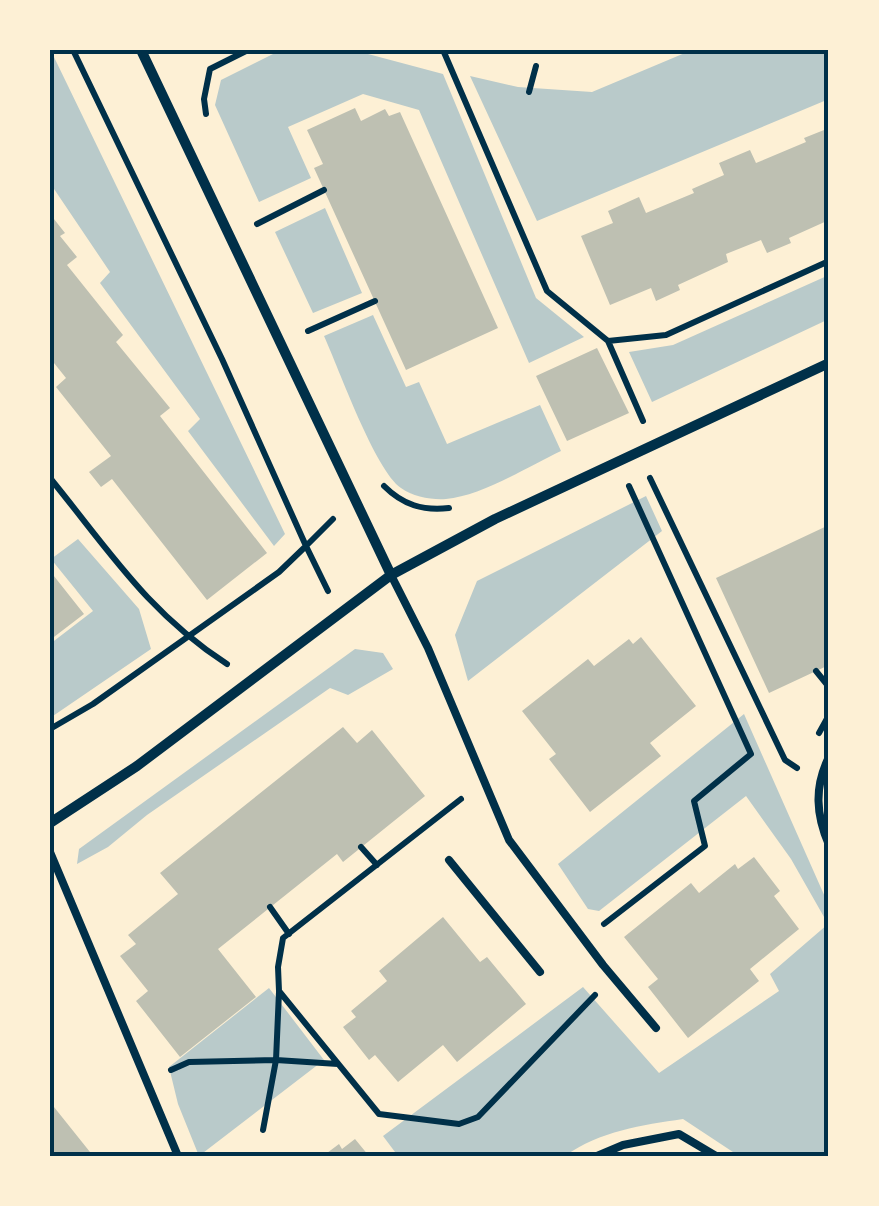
<svg xmlns="http://www.w3.org/2000/svg" width="879" height="1206" viewBox="0 0 879 1206" font-family="'Titillium Web',sans-serif">
	<style>
		.green { fill: #b9caca }
		.building { fill: #bec0b2 }
		.lines { fill: none; stroke-linecap: round; stroke-linejoin: round }
		.path { stroke: #003049; stroke-width: 6 }
		.service { stroke: #003049; stroke-width: 8 }
		.minor { stroke: #003049; stroke-width: 10 }
		.neatline { fill: none; stroke: #003049; stroke-width: 4 }
	</style>
	<rect width="100%" height="100%" fill="#fdf0d5"/>
	<!-- green -->
	<path class="green" d="M281,50H353L443,74L536,298L584,337L529,363L419,110L363,94L288,127L311,178L259,202L215,105L221,80Z
		M692,50H829V99L537,221L470,76L518,87L592,92Z
		M53,55L285,534L274,546L188,431L200,419L100,283L110,272L50,183V57Z
		M325,208L362,293L313,313L275,232Z
		M829,275V319L652,402L629,352L673,345Z
		M373,315L406,387L419,382L447,444L540,405L561,451C529,466 482,496 446,499C432,500 413,497 401,488C375,470 339,369 324,336Z
		M646,496L662,531L468,681L455,635L477,581Z
		M78,539L139,609L151,649L50,718V644L93,611L51,559Z
		M355,649L383,653L393,669L348,695L330,688L147,815L108,847L77,864L79,849Z
		M744,714L829,906V1156H739L683,1119C642,1125 600,1131 565,1156H398L383,1136L583,987L659,1073L779,991L770,974L828,924L791,859L746,796L599,911L588,909L558,864Z
		M269,988L324,1060L199,1156L178,1104L169,1067Z"/>
	<!-- building -->
	<path class="building" d="M355,108L361,121L385,109L389,116L400,112L498,328L406,370L314,168L323,164L307,130Z
		M829,128V220L789,238L791,243L767,253L761,240L726,254L728,262L678,285L680,290L656,301L651,288L610,305L581,236L613,223L608,211L639,197L646,213L694,193L692,189L724,175L719,163L750,150L756,163L806,142L804,138Z
		M50,214L65,233L60,236L77,257L67,265L123,335L116,342L170,408L160,416L267,553L207,600L112,479L101,487L89,472L111,456L56,387L66,378L50,358Z
		M597,348L629,413L567,441L536,376Z
		M829,525V665L769,693L716,578Z
		M50,571L84,614L50,640Z
		M641,637L696,706L650,743L661,756L590,812L549,759L556,754L522,711L588,659L594,666L629,639L633,644Z
		M343,727L357,743L372,730L425,796L343,862L337,854L218,949L256,997L180,1057L136,1001L148,991L120,956L136,944L128,935L178,894L160,873Z
		M754,857L780,891L774,896L799,929L750,969L759,981L688,1038L648,987L658,979L624,937L691,883L699,893L735,864L738,869Z
		M443,917L480,962L487,957L526,1004L457,1062L443,1045L398,1082L375,1055L369,1060L343,1027L356,1017L351,1011L387,981L379,971Z
		M50,1102L90,1152L86,1156H50Z
		M355,1139L369,1156H323L339,1144L342,1149Z"/>
	<g class="lines">
		<!-- path -->
		<path class="path" d="M443,50L547,291L608,341L643,421
			M529,92L536,66
			M206,114L204,99L210,69L248,50
			M257,224L324,190
			M308,331L375,301
			M608,341L666,335L829,261
			M50,478C108,549 148,613 227,664
			M650,478L785,760L797,768
			M384,486C403,505 423,511 449,508
			M328,591L306,546L333,519
			M816,671L829,687
			M50,729L93,704L279,572L306,546L222,359L73,50
			M819,733L829,715
			M461,799L283,938L278,967L279,991L379,1114L459,1124L478,1117L595,995
			M361,847L377,865
			M270,907L289,934
			M604,924L705,846L694,801L751,754L629,486
			M279,992L276,1060L338,1064
			M171,1070L189,1062L276,1060L263,1130"/>
		<!-- service -->
		<path class="service" d="M391,575L428,648L509,840L603,965L656,1028
			M829,757C814,787 816,815 829,845
			M50,852L178,1156
			M449,860L540,972
			M597,1156L623,1145L679,1134L716,1156"/>
		<!-- minor -->
		<path class="minor" d="M141,50L391,575
			M50,823L137,766L391,575L495,519L829,363"/>
	</g>
	<!-- border -->
	<rect width="879" height="1206" fill="none" stroke="#fdf0d5" stroke-width="105"/>
	<rect x="52" y="52" width="774" height="1102" class="neatline"/>
</svg>
